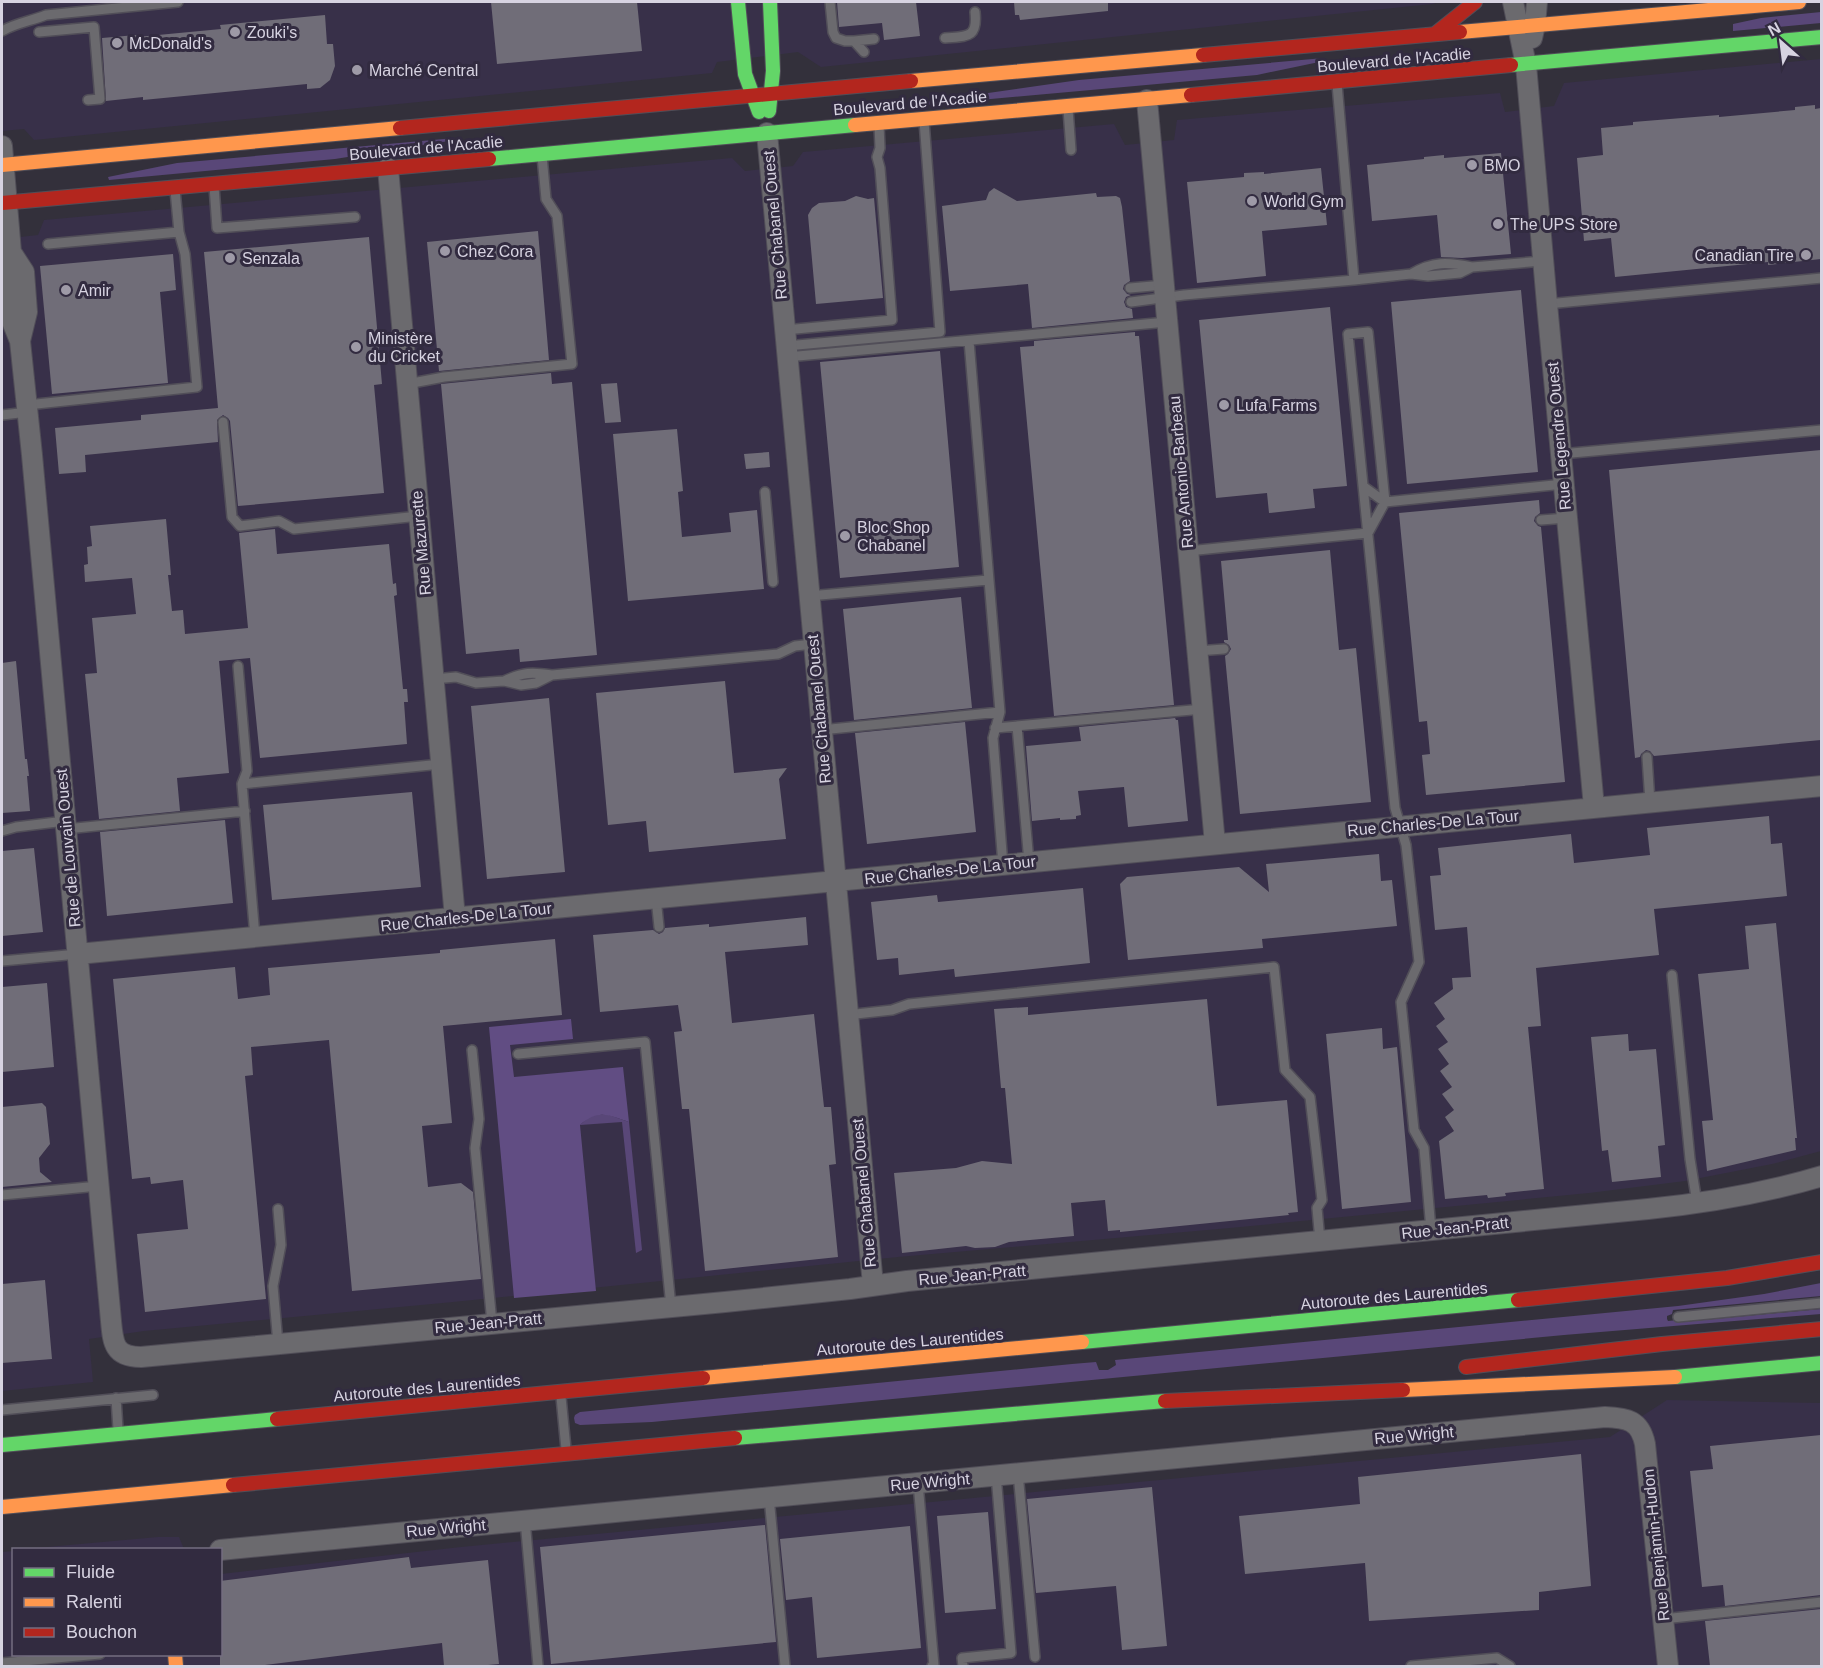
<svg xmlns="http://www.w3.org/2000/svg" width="1823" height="1668" viewBox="0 0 1823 1668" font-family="Arial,sans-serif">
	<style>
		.built { fill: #383049 }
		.green { fill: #594778 }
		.forest { fill: #614d83 }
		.building { fill: #706d78 }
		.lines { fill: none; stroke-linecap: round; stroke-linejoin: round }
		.lane-casing { stroke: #514e58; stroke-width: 12 }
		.street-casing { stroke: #514e58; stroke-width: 22 }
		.fast-casing { stroke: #514e58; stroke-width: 16 }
		.slow-casing { stroke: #514e58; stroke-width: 16 }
		.jam-casing { stroke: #514e58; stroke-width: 16 }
		.lane { stroke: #6b6a6e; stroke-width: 9 }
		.street { stroke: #6b6a6e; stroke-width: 20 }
		.fast { stroke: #63d668; stroke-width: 14 }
		.slow { stroke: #ff974d; stroke-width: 14 }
		.jam { stroke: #b3261e; stroke-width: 14 }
		.poi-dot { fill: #9e9aa7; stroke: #322b40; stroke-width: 2 }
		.labels { text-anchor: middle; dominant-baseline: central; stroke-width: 6; stroke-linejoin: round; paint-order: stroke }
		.poi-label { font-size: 16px; fill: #d7d3e1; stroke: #322b40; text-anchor: start }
		.street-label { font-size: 16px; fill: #d7d3e1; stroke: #322b40 }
	</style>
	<rect width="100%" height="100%" fill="#33303b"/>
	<!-- built -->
	<path class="built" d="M2,2H1439L1432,4L821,67L798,52L717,62L712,73L34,140L24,129L2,131Z
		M1821,59V1151L1772,1164L1685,1181L1589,1193L1230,1228L898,1257L453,1302L144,1331L89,1339L93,1382L2,1391V239L38,235L44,220L732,158L745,171L793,166L803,152L1114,124L1125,145L1174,140L1177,120L1500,93L1505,112L1554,106L1564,83Z
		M1667,1400L1821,1403V1666H2V1552L13,1551L14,1654H220L221,1574L461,1547L1610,1437Z
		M158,1537H179L184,1549H25Z"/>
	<!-- green -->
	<path class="green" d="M1821,12V23L1733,31V24L1761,18Z
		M1324,58V61L1257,75L925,105V102L1079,80Z
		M455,138V140L335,159L109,180L108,177L177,163Z
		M591,1115H609L629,1122L642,1250L636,1253L622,1122L580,1125Z
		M1821,1283V1296L1673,1310L1672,1314L1667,1316V1319L1668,1321L1678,1320L1682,1322L1821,1309V1314L1564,1335L652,1422L580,1425L575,1423L574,1418L575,1415L580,1412L1072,1364L1096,1362L1099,1370H1108L1116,1365L1115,1360L1678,1306L1764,1294Z"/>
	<!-- forest -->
	<path class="forest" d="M571,1019L573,1039L510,1045L514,1077L623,1067L629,1122C608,1115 598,1109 580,1125L596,1291L514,1298L489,1027Z"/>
	<!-- building -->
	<path class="building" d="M491,2H637L642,51L497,64Z
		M837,2H916L920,36L884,40L882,23L839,27Z
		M1014,2H1108V11L1020,20L1019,15H1015Z
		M325,15L327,44H333L335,66L330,80L320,88L307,89V84L143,100V97L106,101L102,38L136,35L137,37L221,29L220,25Z
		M1815,105V109L1821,108V259L1768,265V262L1615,277L1611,238L1584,241L1577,158L1603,155L1601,128L1633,125V122L1719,115V117L1795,110V107Z
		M1501,153L1511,254L1462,258L1441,257L1437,215L1372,221L1367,165L1424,159V157L1444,155V158Z
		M1321,168L1327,225L1262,231L1266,276L1197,283L1187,182L1244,177V173L1264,172V174Z
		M994,188L1017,201L1096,193L1097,197L1116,196L1120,198L1122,207L1130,281L1124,285L1123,289L1127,294L1131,295L1126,297L1124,302L1126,307L1132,309L1133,318L1032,328L1028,284L950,291L942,206L986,200L989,192Z
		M856,196L868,199L874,198L883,298L816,304L808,215L812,208L819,203L845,201Z
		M538,231L549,360L439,371L427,242Z
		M369,237L382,384L374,385L384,493L238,506L230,421L228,418L223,415L217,420L218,442L85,455L86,472L59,474L55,428L141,420V415L218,408L204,252Z
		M173,254L176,290L160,292L168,383L52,394L40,266Z
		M1521,290L1538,472L1407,484L1391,302Z
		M1330,307L1347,486L1313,489L1315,508L1269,513L1267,493L1216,498L1199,320Z
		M1135,332V336H1139L1174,705L1054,716L1020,347L1034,346V341Z
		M940,351L959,567L840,578L820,362Z
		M551,373L552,384L572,382L597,655L520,662L519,649L466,654L441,384Z
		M617,383L621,422L605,423L601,384Z
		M677,429L683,491L678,492L682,537L731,532L729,513L757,510L764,589L628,601L613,434Z
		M1821,450V740L1654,756L1650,751L1646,750L1641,754L1640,757L1635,758L1609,470Z
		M769,452L770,467L746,469L744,454Z
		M1539,500L1540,513L1535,517L1534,521L1538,526L1541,527L1565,782L1426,795L1422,755L1430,754L1427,721L1419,722L1399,513Z
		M166,519L171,575H168L172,611L183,610L185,634L248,628L239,533L275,529L277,554L389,544L393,584L396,583L397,595L394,596L403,689H407L408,702H404L407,744L260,758L250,658L219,661L229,773L177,778L180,811L99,819L85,674L97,673L92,618L136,614L132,578L85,582L84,565L88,564L87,547L92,546L90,526Z
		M1330,550L1339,650L1356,648L1371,802L1240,814L1225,656L1228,654L1231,649L1229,645L1224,642V640H1228L1221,561Z
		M961,597L972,708L854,720L843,609Z
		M16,661L25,759H27L29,776H27L30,811L2,813V663Z
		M725,681L734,773L787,768L779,779L786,839L649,852L646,821L608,825L596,693Z
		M549,698L565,872L487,879L471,706Z
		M1175,718L1176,720H1178L1188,821L1128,827L1124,787L1078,791L1081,815L1076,816V819L1060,820V818L1032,821L1026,746L1081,741L1079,727Z
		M965,722L976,832L867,844L855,733Z
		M412,792L421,887L272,900L263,805Z
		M1769,816L1771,844L1782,843L1787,896L1654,909L1659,955L1536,968L1541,1026L1528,1027L1544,1189L1505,1193L1506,1196L1488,1198L1487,1195L1445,1199L1439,1141L1454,1131L1445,1117L1454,1110L1442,1094L1452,1087L1440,1071L1449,1064L1438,1049L1448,1042L1436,1026L1445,1019L1434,1003L1453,989L1452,978L1471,977L1467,927L1435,930L1430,876L1441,875L1438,848L1571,834L1574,863L1650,855L1647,828Z
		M225,820L233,903L107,916L100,832Z
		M34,848L43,932L2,936V851Z
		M1379,854L1381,881L1392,880L1397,926L1262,939L1263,948L1128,960L1120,884L1127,877L1239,867L1269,892L1266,864Z
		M1083,888L1090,963L955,977L954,969L899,975L898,958L877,960L871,902L937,895L938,902Z
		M806,917L808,945L725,952L732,1023L814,1014L824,1107H831L836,1164L829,1165L838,1257L705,1271L689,1109H682L674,1032L682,1031L678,1005L600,1012L593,935L653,930L659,934L663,932L665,928L709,924V927Z
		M1776,923L1797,1138H1795L1796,1150L1707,1171L1702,1121L1713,1120L1698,974L1749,969L1745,926Z
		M555,939L562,1015L443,1026L452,1123L422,1126L428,1187L461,1183L473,1192L481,1279L352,1291L329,1040L251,1047L253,1075L245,1076L266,1299L145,1312L137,1234L188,1229L183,1180L151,1184L150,1177L132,1179L113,979L235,967L238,999L270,995L268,968L440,953V950Z
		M47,983L54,1067L2,1072V987Z
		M1207,999L1217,1106L1287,1100L1298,1212L1288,1213L1289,1215L1120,1232V1230L1108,1231L1105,1200L1071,1203L1074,1236L1009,1242L995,1247L975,1248L966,1246L902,1253L894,1173L956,1168L982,1161L1012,1164L1005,1088H1001L994,1009L1028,1007V1015Z
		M1382,1028L1383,1049L1397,1047L1411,1202L1342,1209L1326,1034Z
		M1628,1034L1629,1051L1656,1049L1665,1145L1658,1146L1661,1177L1612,1182L1608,1150L1602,1151L1591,1037Z
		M42,1103L46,1107L50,1144L39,1158L40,1172L52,1182L2,1187V1107Z
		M45,1280L52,1359L2,1363V1284Z
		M1821,1435V1595L1725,1606L1723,1585L1702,1587L1690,1471L1713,1469L1710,1446Z
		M1581,1454L1591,1586L1539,1592V1610L1369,1621L1365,1563L1245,1574L1239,1516L1360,1504L1358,1477Z
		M1152,1487L1167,1646L1122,1650L1116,1586L1036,1593L1027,1499Z
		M988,1512L996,1609L945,1613L937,1516Z
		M765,1525L776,1642L551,1664L540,1547Z
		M910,1526L921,1648L817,1658L812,1597L786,1600L780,1539Z
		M409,1557L411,1568L488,1560L499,1664L477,1666H444L442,1643L265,1665V1666H220V1581Z
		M1821,1609V1666H1710L1705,1621Z"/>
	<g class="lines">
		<!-- lane casing -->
		<g class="lane-casing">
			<path id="lane" d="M830,2L833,32L836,38L845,41H854L864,52
				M2,31C16,23 31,21 46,15L178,2
				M39,32L94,27L100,99L88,100
				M945,38C966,36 978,39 975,12
				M854,41L874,39
				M1068,109L1071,150
				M214,186L217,228L355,217
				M48,244L179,232L175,190
				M1411,274C1433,261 1448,262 1472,267
				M1354,280L1411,274L1428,276L1460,273L1472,267L1543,261
				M1130,288L1164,285
				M1131,302L1184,295L1354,280L1337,84
				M1547,304L1822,278
				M785,330L892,320L880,168L877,157L880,148L879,125
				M969,341L1000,712L993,738L1003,865
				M786,346L940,332L924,121
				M787,357L1167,322
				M407,384L444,377L572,364L557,216L546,199L542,156
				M27,405L197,387L185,254L179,232
				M2,415L28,412
				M223,422L232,517L240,526L279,521L294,529L419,516
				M1561,454L1822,430
				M765,492L773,582
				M1541,520L1567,518
				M1188,551L1368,533L1385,502L1364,487
				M809,596L988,580
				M1197,651L1224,649
				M238,666L247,771L242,784
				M434,679L456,677L476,683L504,681L521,685L536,683L552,675
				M504,681C523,672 532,672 552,675L778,654L795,646L813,644
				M1017,726L1029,862
				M995,728L1203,709
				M821,730L1000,712
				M1647,757L1650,802
				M66,829L245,811
				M2,831L16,827L65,821
				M656,898L659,927
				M255,937L242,784L441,764
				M2,961L78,954
				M1672,975L1690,1159L1697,1203
				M847,1015L892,1010L909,1004L1274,967L1285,1070L1310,1097L1322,1200L1317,1208L1320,1241
				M472,1050L479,1119L475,1148L492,1323
				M518,1054L645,1042L671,1307
				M2,1195L99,1186
				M1431,1230L1424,1148L1414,1130L1401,1002L1419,962L1406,845L1395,808L1348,334L1368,332L1385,502L1564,484
				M1678,1317L1822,1303
				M278,1344L273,1286L281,1245L278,1209
				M561,1397L566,1449
				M116,1398L118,1429
				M2,1410L153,1395
				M1018,1473L1035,1657
				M918,1483L934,1666H932
				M769,1497L785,1666
				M525,1520L538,1666
				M1663,1619L1822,1602
				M2,1663L100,1654
				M963,1666L962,1658L1011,1653L996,1475
				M1411,1666L1497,1658L1510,1666"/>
		</g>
		<!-- street casing -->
		<g class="street-casing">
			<path id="street" d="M1513,2L1526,65L1547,304L1594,807
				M1532,38L1535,25L1537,2
				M1147,100L1215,844
				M767,133L873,1285
				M2,146L11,252L5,274L9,314L20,341L32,455L111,1321C113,1343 114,1357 141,1357L725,1302L850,1289L907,1281L1648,1209C1707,1203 1765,1193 1822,1176
				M388,168L455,918
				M11,252L24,272L27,312L20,341
				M78,954L1822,786
				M220,1550L1605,1417C1627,1418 1640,1420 1645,1444L1668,1666"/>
		</g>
		<!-- fast casing -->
		<g class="fast-casing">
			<path id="fast" d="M738,2L745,74L759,112
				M1511,65L1822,37
				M769,111L773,71L770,2
				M489,159L855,125
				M1082,1342L1518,1300
				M1675,1377L1822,1363
				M735,1438L1165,1401
				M2,1445L277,1419"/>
		</g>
		<!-- slow casing -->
		<g class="slow-casing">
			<path id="slow" d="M1460,32L1799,2
				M911,81L1203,55
				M855,125L1191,95
				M2,165L400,128
				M703,1378L1082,1342
				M1403,1390L1675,1377
				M2,1507L233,1485
				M175,1654L176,1666"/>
		</g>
		<!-- jam casing -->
		<g class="jam-casing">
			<path id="jam" d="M1435,34L1475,2
				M1203,55L1460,32
				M1191,95L1511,65
				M400,128L911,81
				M2,203L489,159
				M1518,1300L1727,1278L1822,1262
				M1466,1367L1662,1344L1822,1329
				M1165,1401L1403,1390
				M277,1419L703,1378
				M233,1485L735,1438"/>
		</g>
		<!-- lane -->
		<use href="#lane" class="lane"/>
		<!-- street -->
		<use href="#street" class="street"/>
		<!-- fast -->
		<use href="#fast" class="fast"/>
		<!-- slow -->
		<use href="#slow" class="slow"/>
		<!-- jam -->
		<use href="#jam" class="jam"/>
	</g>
	<!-- markers -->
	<g class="poi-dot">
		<circle cx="235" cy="32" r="6"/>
		<circle cx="117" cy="43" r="6"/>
		<circle cx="357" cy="70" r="6"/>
		<circle cx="1472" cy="165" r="6"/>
		<circle cx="1252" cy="201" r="6"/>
		<circle cx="1498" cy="224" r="6"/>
		<circle cx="445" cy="251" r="6"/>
		<circle cx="1806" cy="255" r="6"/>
		<circle cx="230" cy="258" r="6"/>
		<circle cx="66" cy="290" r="6"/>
		<circle cx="356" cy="347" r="6"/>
		<circle cx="1224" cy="405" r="6"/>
		<circle cx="845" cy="536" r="6"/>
	</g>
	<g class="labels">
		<!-- poi labels -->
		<g class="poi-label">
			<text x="247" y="32">Zouki's</text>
			<text x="129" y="43">McDonald's</text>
			<text x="369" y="70">Marché Central</text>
			<text x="1484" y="165">BMO</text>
			<text x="1264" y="201">World Gym</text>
			<text x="1510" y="224">The UPS Store</text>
			<text x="457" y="251">Chez Cora</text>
			<text x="1794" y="255" text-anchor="end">Canadian Tire</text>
			<text x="242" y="258">Senzala</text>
			<text x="78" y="290">Amir</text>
			<text x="368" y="338">Ministère<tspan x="368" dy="18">du Cricket</tspan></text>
			<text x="1236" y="405">Lufa Farms</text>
			<text x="857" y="527">Bloc Shop<tspan x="857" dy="18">Chabanel</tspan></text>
		</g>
		<!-- street labels -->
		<g class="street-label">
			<text transform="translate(1394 60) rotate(-5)">Boulevard de l'Acadie</text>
			<text transform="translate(910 103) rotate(-5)">Boulevard de l'Acadie</text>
			<text transform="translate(426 148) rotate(-5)">Boulevard de l'Acadie</text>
			<text transform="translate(775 225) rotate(-95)">Rue Chabanel Ouest</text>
			<text transform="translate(1559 436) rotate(-95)">Rue Legendre Ouest</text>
			<text transform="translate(1181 472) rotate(-95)">Rue Antonio-Barbeau</text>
			<text transform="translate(421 543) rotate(-95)">Rue Mazurette</text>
			<text transform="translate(819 709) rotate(-95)">Rue Chabanel Ouest</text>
			<text transform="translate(1433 823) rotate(-5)">Rue Charles-De La Tour</text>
			<text transform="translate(68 848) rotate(-95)">Rue de Louvain Ouest</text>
			<text transform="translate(950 870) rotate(-6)">Rue Charles-De La Tour</text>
			<text transform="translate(466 917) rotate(-6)">Rue Charles-De La Tour</text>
			<text transform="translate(864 1193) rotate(-95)">Rue Chabanel Ouest</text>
			<text transform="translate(1455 1228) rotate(-6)">Rue Jean-Pratt</text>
			<text transform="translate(972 1275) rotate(-5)">Rue Jean-Pratt</text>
			<text transform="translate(1394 1296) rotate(-5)">Autoroute des Laurentides</text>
			<text transform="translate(488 1323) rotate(-5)">Rue Jean-Pratt</text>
			<text transform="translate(910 1342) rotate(-5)">Autoroute des Laurentides</text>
			<text transform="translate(427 1388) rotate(-5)">Autoroute des Laurentides</text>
			<text transform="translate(1414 1435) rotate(-5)">Rue Wright</text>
			<text transform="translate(930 1482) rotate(-5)">Rue Wright</text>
			<text transform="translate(446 1528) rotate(-5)">Rue Wright</text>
			<text transform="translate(1656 1545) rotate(-96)">Rue Benjamin-Hudon</text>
		</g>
	</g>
	<!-- border -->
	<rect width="1823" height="1668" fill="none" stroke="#d7d3e1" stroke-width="6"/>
	<!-- legend -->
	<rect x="12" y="1548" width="210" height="108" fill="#322b40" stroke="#746e80" stroke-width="1.5"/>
	<rect x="24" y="1568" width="30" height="9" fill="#63d668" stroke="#746e80" stroke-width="1.5"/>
	<text x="66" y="1578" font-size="18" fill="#d7d3e1">Fluide</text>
	<rect x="24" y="1598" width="30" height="9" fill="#ff974d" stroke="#746e80" stroke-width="1.5"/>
	<text x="66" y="1608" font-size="18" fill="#d7d3e1">Ralenti</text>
	<rect x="24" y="1628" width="30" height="9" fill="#b3261e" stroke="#746e80" stroke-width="1.5"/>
	<text x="66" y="1638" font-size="18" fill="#d7d3e1">Bouchon</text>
	<!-- north arrow -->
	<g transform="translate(1781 42) rotate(332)" stroke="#322b40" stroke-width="4.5" paint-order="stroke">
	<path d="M0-4.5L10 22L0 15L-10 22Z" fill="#d7d3e1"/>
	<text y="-9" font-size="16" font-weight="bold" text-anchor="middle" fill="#d7d3e1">N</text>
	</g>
</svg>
